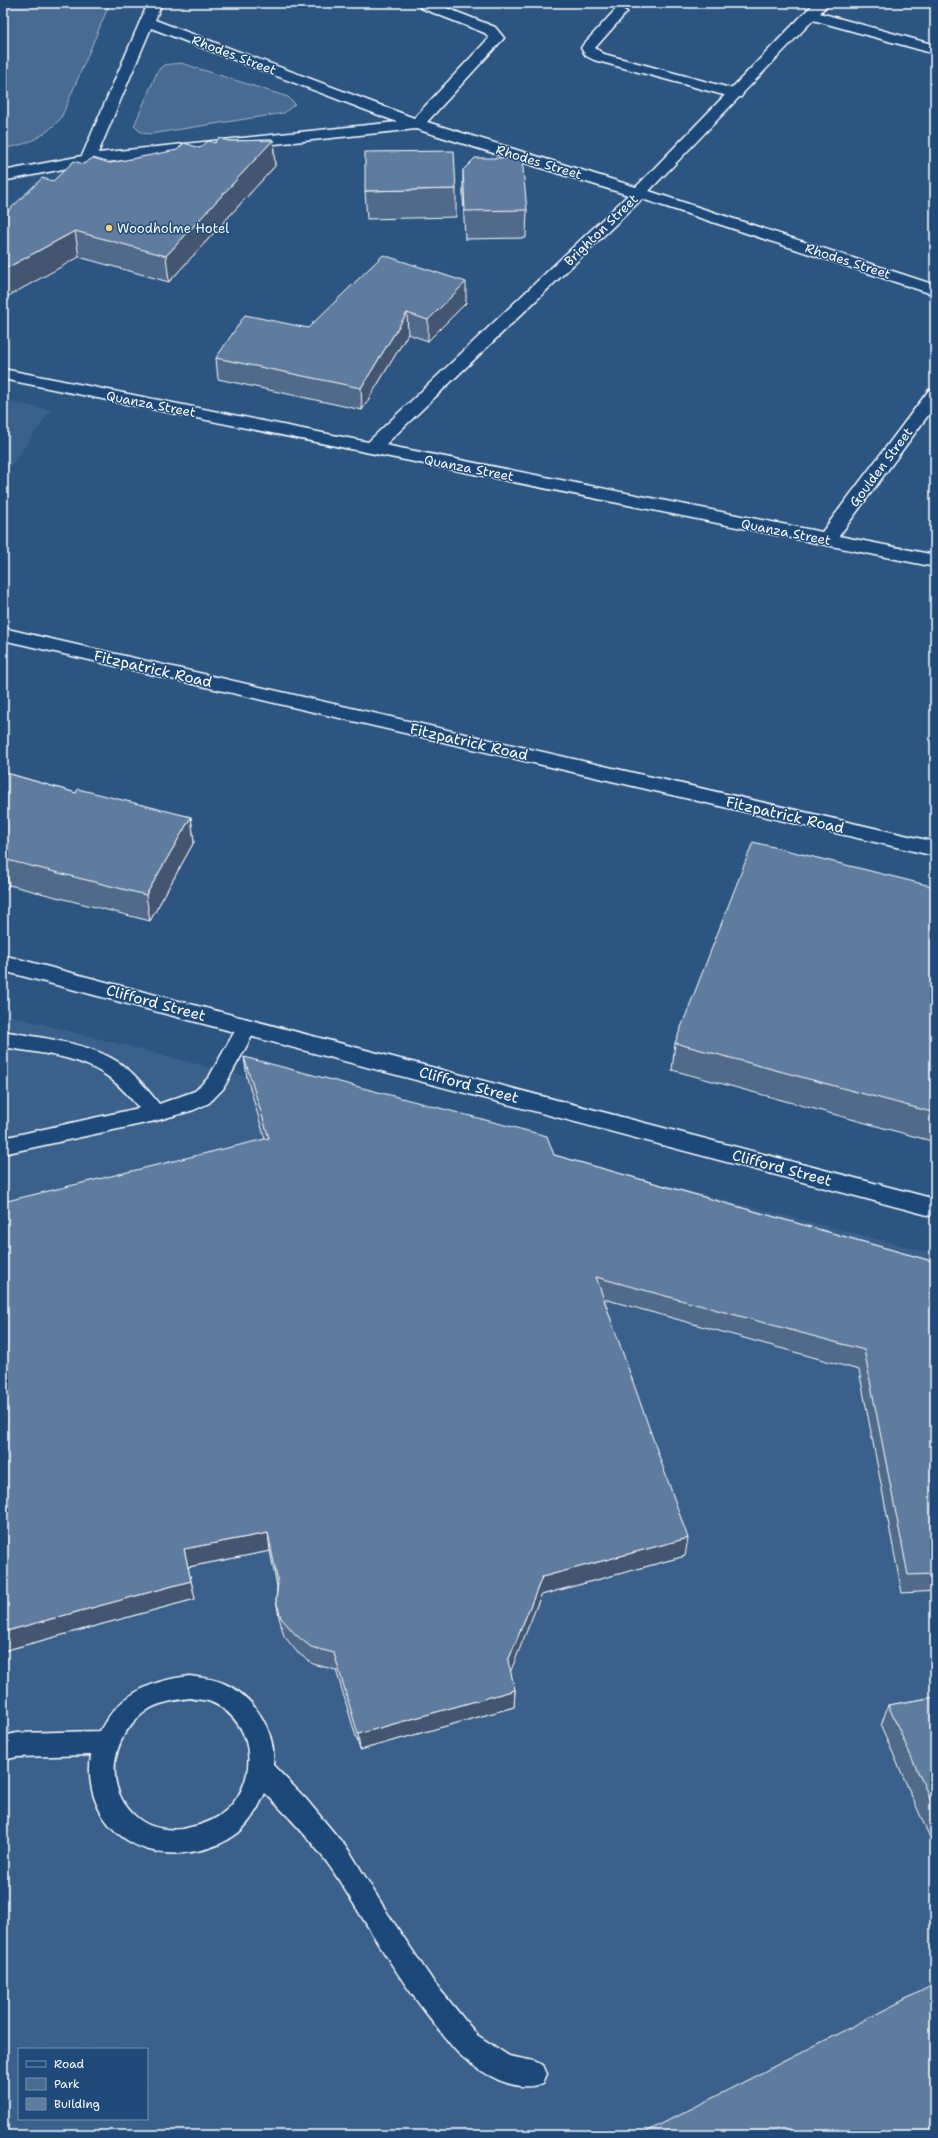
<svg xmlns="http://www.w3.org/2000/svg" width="938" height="2138" viewBox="0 0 938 2138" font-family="'Shantell Sans',sans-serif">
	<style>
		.built { fill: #3b618b; fill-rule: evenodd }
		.green { fill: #486b92; stroke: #a4b5c8 }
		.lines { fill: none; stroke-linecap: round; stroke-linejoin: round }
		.lane-casing { stroke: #fff; stroke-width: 3 }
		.street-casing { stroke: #fff; stroke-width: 3 }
		.lane { fill: #1f4a7a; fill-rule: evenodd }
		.street { fill: #1f4a7a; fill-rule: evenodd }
		.wall { fill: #516b89; stroke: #fff }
		.shaded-wall { fill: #42576f; stroke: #fff }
		.building { fill: #5e7c9f; stroke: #fff }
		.poi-dot { fill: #ffd166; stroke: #1f4a7a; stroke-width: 1.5 }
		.labels { text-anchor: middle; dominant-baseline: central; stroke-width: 3; stroke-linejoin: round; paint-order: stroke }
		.far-street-label { font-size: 13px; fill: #fff; stroke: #1f4a7a }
		.far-poi-label { font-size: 13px; fill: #fff; stroke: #1f4a7a; text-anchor: start }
		.street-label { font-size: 15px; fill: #fff; stroke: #1f4a7a }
	</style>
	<rect width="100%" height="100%" fill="#2c5582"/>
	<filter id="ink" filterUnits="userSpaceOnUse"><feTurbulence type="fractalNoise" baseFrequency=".025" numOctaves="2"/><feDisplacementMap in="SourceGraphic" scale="8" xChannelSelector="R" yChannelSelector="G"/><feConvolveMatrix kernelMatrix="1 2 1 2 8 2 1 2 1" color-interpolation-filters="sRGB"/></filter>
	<g filter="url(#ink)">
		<!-- built -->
		<path class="built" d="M3,401L51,410L3,477Z
			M3,1014L935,1254V2135H3ZM19,2049H147V2119H19Z"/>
		<!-- green -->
		<path class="green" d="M3,3H110L61,118C45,136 28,145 5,148H3Z
			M181,63L288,97L295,104L284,113L150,134L142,133L134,126L158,70L164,65Z"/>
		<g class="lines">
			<!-- lane casing -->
			<g class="lane-casing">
				<path id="lane" d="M621,8L627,12L595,48L604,54L741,91L743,94L741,97H731L594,60L586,56L581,48L583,45L616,9Z
					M247,1019L254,1022L257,1027L223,1089L209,1103L194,1110L155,1121L3,1154V1138L139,1108C129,1096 118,1083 104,1074C76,1055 35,1053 3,1047V1031C39,1038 88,1042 118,1062C135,1073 147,1089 159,1104L195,1091L209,1077L240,1022Z
					M190,1676C201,1678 212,1678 223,1683C254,1696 277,1732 273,1765L306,1799L350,1852L388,1914L433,1981L477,2035L509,2056L534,2061L543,2065L547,2074L543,2083C516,2095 479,2072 459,2054C450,2045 442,2033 434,2023C395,1975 366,1922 333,1871C314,1843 289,1817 265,1793C258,1808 251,1822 238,1833C225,1843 207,1850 191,1852C130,1862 82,1817 91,1755L17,1757L3,1760V1736L17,1733L100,1731C118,1695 151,1680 190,1676ZM190,1698C196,1700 205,1699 211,1702C259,1722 260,1788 219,1816C207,1824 196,1826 182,1829C164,1831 145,1827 132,1813C102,1782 113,1732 149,1709C161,1702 176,1700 190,1698Z"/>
			</g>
			<!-- street casing -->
			<g class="street-casing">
				<path id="street" d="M148,3H162L155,20L414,118L489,38L485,33L421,8L419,5L420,3H434L495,27L504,38L427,122L636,187L814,3H829L820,13L935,45V54L813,20L649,191L935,285V295L642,199L385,445L822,532L929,390L935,389V406L839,536L935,555V567L3,379V369L368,442L628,195L416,129L88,164L3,181V171L82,156ZM151,28L397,122L98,153Z
					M3,628L935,842V856L3,640Z
					M3,955L935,1199V1217L3,971Z"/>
			</g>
			<!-- lane -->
			<use href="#lane" class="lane"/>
			<!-- street -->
			<use href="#street" class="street"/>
		</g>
		<!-- wall -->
		<path class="wall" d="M273,140L275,166L169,282L79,257L53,181L83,164L110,163L200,148L215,143L229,141Z
			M463,170L527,210L526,238L465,239L463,198Z
			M456,189V217L367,219L365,191Z
			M466,303L428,341L408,334L362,410L218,379L216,358L308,328Z
			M3,772L76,793L191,817L194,842L150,921L9,885L3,894Z
			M935,887V1142L672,1070L675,1043Z
			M244,1057L554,1155L935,1262V1591L902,1593L859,1370L604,1299L685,1556L541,1595L510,1671L515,1690L514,1707L360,1750L336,1670L313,1664L298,1653L284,1636L279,1617L276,1600L277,1587L270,1551L188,1567L195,1599L3,1651L265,1139L247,1078Z
			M935,1697V1849L881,1726L888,1705Z"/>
		<!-- shaded-wall -->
		<path class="shaded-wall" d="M273,140L275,166L169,282L166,256Z
			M75,231L79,257L3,299V270Z
			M466,282V303L428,341V320Z
			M407,313L408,334L362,410L361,388Z
			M191,817L194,842L150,921L146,895Z
			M3,859L9,885L3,894Z
			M268,1533L270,1551L188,1567L184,1549Z
			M688,1538L685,1556L541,1595L508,1678V1661L542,1577Z
			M191,1581L195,1599L3,1651V1632Z
			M515,1690L514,1707L360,1750L358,1734Z"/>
		<!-- building -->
		<path class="building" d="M219,138L229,141L273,140L166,256L75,231L3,270V216L42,178L53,181L74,161L83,164L93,158L110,163L177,150L184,143L200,148L208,141L215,143Z
			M454,151L456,189L365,191V152Z
			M475,158H522L527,210L465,211L463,170Z
			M383,255L466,282L428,320L407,313L361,388L216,358L245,315L308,328Z
			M3,772L76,793L78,789L191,817L146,895L3,859V860Z
			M753,842L935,887V1113L675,1043Z
			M244,1057L547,1136L554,1155L935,1262V1574L908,1575L864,1350L596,1277L688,1538L542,1577L508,1661L515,1690L358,1734L334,1653L311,1647L296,1635L281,1618L276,1600L278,1583L268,1533L184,1549L191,1581L3,1632V1202L269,1138Z
			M935,1697V1810L888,1705Z
			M935,1984V2135H640Z"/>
	</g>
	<!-- markers -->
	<circle class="poi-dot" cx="109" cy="228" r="4"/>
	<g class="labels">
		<!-- far-street labels -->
		<g class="far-street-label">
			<text transform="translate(234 55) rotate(21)">Rhodes Street</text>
			<text transform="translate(539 162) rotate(17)">Rhodes Street</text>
			<text transform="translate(601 230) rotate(-44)">Brighton Street</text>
			<text transform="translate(848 261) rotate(18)">Rhodes Street</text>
			<text transform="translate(151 404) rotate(11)">Quanza Street</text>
			<text transform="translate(881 467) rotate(-53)">Goulden Street</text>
			<text transform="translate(469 468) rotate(11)">Quanza Street</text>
			<text transform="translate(786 532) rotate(11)">Quanza Street</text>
		</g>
		<!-- far-poi labels -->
		<g class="far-poi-label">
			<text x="117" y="228">Woodholme Hotel</text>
		</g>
		<!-- street labels -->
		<g class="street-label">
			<text transform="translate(153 669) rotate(13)">Fitzpatrick Road</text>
			<text transform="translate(469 742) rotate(13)">Fitzpatrick Road</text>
			<text transform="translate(785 815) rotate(13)">Fitzpatrick Road</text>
			<text transform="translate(156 1003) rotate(15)">Clifford Street</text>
			<text transform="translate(469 1085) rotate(15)">Clifford Street</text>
			<text transform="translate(782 1168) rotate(15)">Clifford Street</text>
		</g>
	</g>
	<!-- margin -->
	<rect width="938" height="2138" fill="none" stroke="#1f4a7a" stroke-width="16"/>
	<rect x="8" y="8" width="922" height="2122" fill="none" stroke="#fff" stroke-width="1.5" filter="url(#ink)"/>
	<!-- legend -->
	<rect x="18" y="2048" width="130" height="72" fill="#1f4a7a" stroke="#7992af"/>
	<rect x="26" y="2061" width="20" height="6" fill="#1f4a7a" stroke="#7992af"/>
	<text x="54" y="2068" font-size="12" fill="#ffffff">Road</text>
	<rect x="26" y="2078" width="20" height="12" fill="#486b92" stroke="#7992af"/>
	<text x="54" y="2088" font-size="12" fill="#ffffff">Park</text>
	<rect x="26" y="2098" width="20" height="12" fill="#5e7c9f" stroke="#7992af"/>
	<text x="54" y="2108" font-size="12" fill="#ffffff">Building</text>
</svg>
